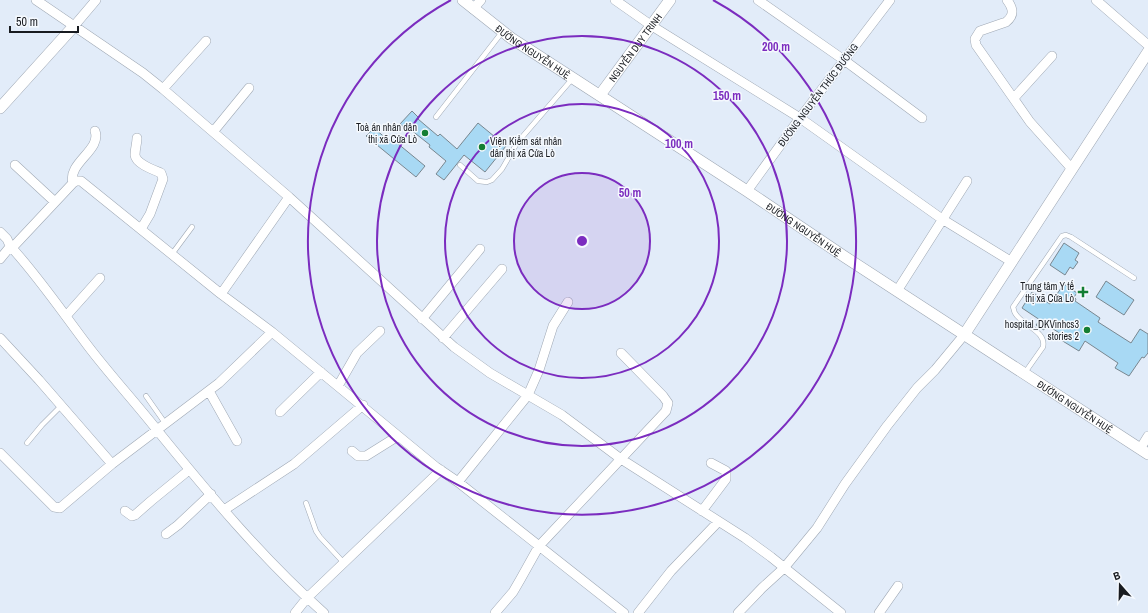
<svg xmlns="http://www.w3.org/2000/svg" width="1148" height="613" viewBox="0 0 1148 613" font-family="'Archivo Narrow',sans-serif">
	<style>
		.building { fill: #a8d9f4; stroke: #798790 }
		.lines { fill: none; stroke-linecap: round; stroke-linejoin: round }
		.service-casing { stroke: #9fa8b4; stroke-width: 5.5 }
		.minor-casing { stroke: #9fa8b4; stroke-width: 10 }
		.tertiary-casing { stroke: #9fa8b4; stroke-width: 12 }
		.service { stroke: #fff; stroke-width: 4.5 }
		.minor { stroke: #fff; stroke-width: 9 }
		.tertiary { stroke: #fff; stroke-width: 11 }
		.ring { fill: none; stroke: #7b2cbf; stroke-width: 2 }
		.poi-dot { fill: #147e33; stroke: #f5f9fe; stroke-width: 1.5 }
		.labels { text-anchor: middle; dominant-baseline: central; stroke-width: 3; stroke-linejoin: round; paint-order: stroke }
		.street-label { font-size: 10px; fill: #181b20; stroke: #f5f9fe }
		.poi-label { font-size: 10px; fill: #181b20; stroke: #f5f9fe; text-anchor: end }
		.centre { fill: #7b2cbf; stroke: #f5f9fe; stroke-width: 2 }
		.ring-label { font-size: 12px; text-anchor: middle; font-weight: bold; fill: #7b2cbf; stroke: #f5f9fe; stroke-width: 3; stroke-linejoin: round; paint-order: stroke }
	</style>
	<rect width="100%" height="100%" fill="#e2ecf9"/>
	<!-- building -->
	<path class="building" d="M412,111L419,118L418,119L438,136L440,134L457,149L478,123L506,146L485,172L464,155L444,180L436,174L446,161L429,147L430,145L411,130L410,132L400,124Z
		M374,128L389,141L391,138L425,166L416,177L366,136Z
		M1064,243L1079,253L1075,260L1078,262L1073,269L1070,267L1065,275L1050,265Z
		M1106,281L1134,300L1124,315L1096,297Z
		M1064,284L1077,293L1074,297L1076,299L1075,301L1100,318L1098,322L1131,343L1140,329L1148,334V353L1144,358L1142,357L1129,376L1115,368L1118,363L1085,341L1079,351L1061,340L1064,336L1047,325L1044,330L1036,325L1040,320L1022,308L1032,292L1050,304Z"/>
	<g class="lines">
		<!-- service casing -->
		<g class="service-casing">
			<path id="service" d="M436,117L503,31
				M460,165L478,181L487,182L492,180L502,169L517,143L573,78
				M172,254L192,227
				M1024,374L1043,347C1047,331 1021,325 1015,313C1014,312 1014,309 1013,307L1062,236L1066,235L1071,237L1134,278
				M146,396L165,423
				M27,443L42,425L61,406
				M306,503L316,531L320,537L344,563"/>
		</g>
		<!-- minor casing -->
		<g class="minor-casing">
			<path id="minor" d="M36,0L143,73L163,89L289,197L454,347L490,373L562,415L621,459L745,538L771,557L841,613
				M615,0L652,26L800,118L942,219L1012,262
				M758,0L844,60L922,118
				M1007,0C1013,8 1015,15 1006,22L980,31L975,39L976,45L1030,122L1072,169
				M1096,0L1148,45
				M473,9L481,0
				M74,26L96,0
				M163,89L206,41
				M1014,98L1052,56
				M213,132L249,88
				M137,138C137,143 135,149 135,155C136,164 154,170 161,173L163,179L150,214L141,229
				M15,165L55,202
				M73,183C67,163 102,150 95,131
				M747,191L800,118L890,0
				M289,197L221,294L272,332L436,467L458,482L624,613
				M0,232L7,239L11,248
				M12,248L73,183L76,181H81L221,294
				M0,259L9,248H12C40,279 63,313 88,346C110,375 135,402 157,430C209,494 262,558 324,613
				M897,291L967,181
				M66,316L100,278
				M422,319L480,249
				M0,338L39,380L112,464
				M443,338L502,269
				M338,386L357,353L380,331
				M209,391L237,441
				M280,412L321,372
				M1140,449L1148,436
				M352,451L358,456H366L398,436
				M0,453L54,507L60,508L112,464L219,383L272,332
				M458,482L528,395L539,370L553,326L568,302
				M224,510L294,464L363,405
				M125,511L132,516L135,515L151,501L189,470
				M702,511L726,479V471L711,463
				M166,534L178,525L211,494
				M295,613L307,598L441,470
				M495,613L513,592L520,580L539,546L666,411L668,403L663,396L621,353
				M638,613L671,571L718,522
				M738,613L762,588L784,568L817,528L845,484L887,426L917,388L935,370L964,335
				M879,613L898,586"/>
		</g>
		<!-- tertiary casing -->
		<g class="tertiary-casing">
			<g id="tertiary">
				<path id="s1" d="M463,0L511,38L747,191L845,257L1148,454"/>
				<path id="s2" d="M600,95L670,0"/>
				<path d="M0,108L74,26"/>
				<path d="M964,335L1148,52"/>
			</g>
		</g>
		<!-- service -->
		<use href="#service" class="service"/>
		<!-- minor -->
		<use href="#minor" class="minor"/>
		<!-- tertiary -->
		<use href="#tertiary" class="tertiary"/>
	</g>
	<!-- distance rings -->
	<circle cx="582" cy="241" r="68" fill="#7b2cbf" fill-opacity=".12"/>
	<g class="ring">
		<circle cx="582" cy="241" r="68"/>
		<circle cx="582" cy="241" r="137"/>
		<circle cx="582" cy="241" r="205"/>
		<path d="M713 0A274 274 0 1 1 451 0"/>
	</g>
	<!-- markers -->
	<g class="poi-dot">
		<circle cx="425" cy="133" r="4"/>
		<circle cx="482" cy="147" r="4"/>
		<path d="M1081 286h4v4h4v4h-4v4h-4v-4h-4v-4h4z"/>
		<circle cx="1087" cy="330" r="4"/>
	</g>
	<g class="labels">
		<!-- street labels -->
		<g class="street-label">
			<text stroke="none"><textPath href="#s2" startOffset="59">NGUYỄN DUY TRINH</textPath></text>
			<text stroke="none"><textPath href="#s1" startOffset="87">ĐƯỜNG NGUYỄN HUỆ</textPath></text>
			<text transform="translate(818 95) rotate(-53)">ĐƯỜNG NGUYỄN THỨC ĐƯỜNG</text>
			<text stroke="none"><textPath href="#s1" startOffset="411">ĐƯỜNG NGUYỄN HUỆ</textPath></text>
			<text stroke="none"><textPath href="#s1" startOffset="735">ĐƯỜNG NGUYỄN HUỆ</textPath></text>
		</g>
		<!-- poi labels -->
		<g class="poi-label">
			<text x="417" y="127">Toà án nhân dân<tspan x="417" dy="12">thị xã Cửa Lò</tspan></text>
			<text x="490" y="141" text-anchor="start">Viện Kiểm sát nhân<tspan x="490" dy="12">dân thị xã Cửa Lò</tspan></text>
			<text x="1074" y="286">Trung tâm Y tế<tspan x="1074" dy="12">thị xã Cửa Lò</tspan></text>
			<text x="1079" y="324">hospital_DKVinhcs3<tspan x="1079" dy="12">stories 2</tspan></text>
		</g>
	</g>
	<circle cx="582" cy="241" r="6" class="centre"/>
	<g class="ring-label">
		<text x="776" y="51">200 m</text>
		<text x="727" y="100">150 m</text>
		<text x="679" y="148">100 m</text>
		<text x="630" y="197">50 m</text>
	</g>
	<!-- north arrow -->
	<g transform="translate(1120 585) rotate(340)" stroke="#f5f9fe" stroke-width="3" paint-order="stroke">
	<path d="M0-3L7 15L0 10L-7 15Z" fill="#181b20"/>
	<text y="-6" font-size="11" font-weight="bold" text-anchor="middle" fill="#181b20">B</text>
	</g>
	<!-- scale -->
	<path d="M10 26v6h68v-6" fill="none" stroke="#181b20" stroke-width="2"/>
	<text x="16" y="26" font-size="12" fill="#181b20" stroke="#f5f9fe" stroke-width="3" paint-order="stroke">50 m</text>
</svg>
